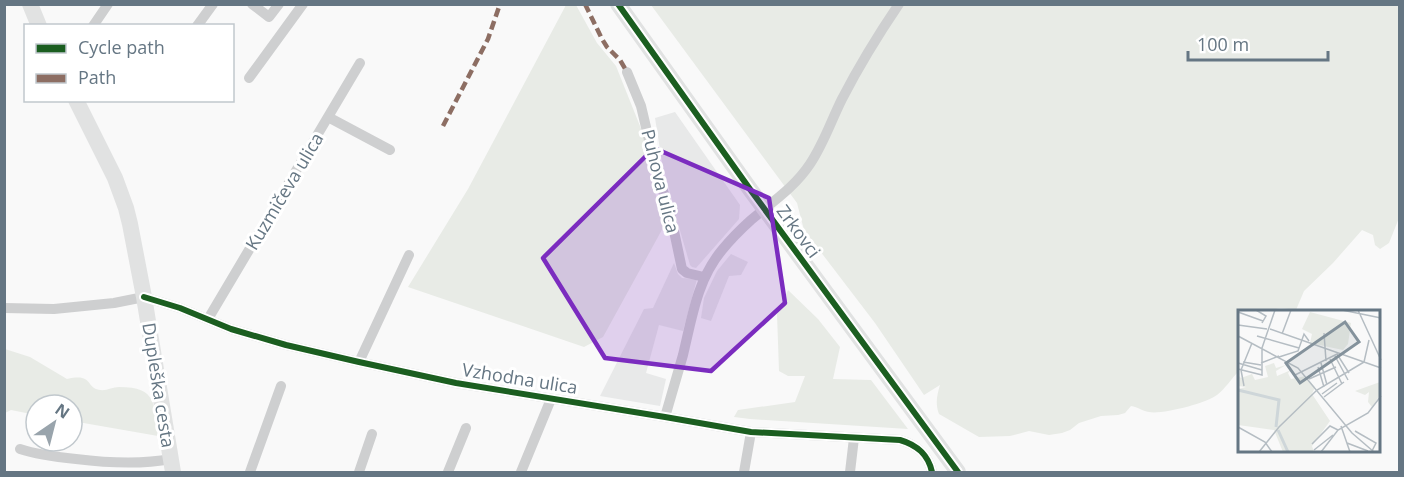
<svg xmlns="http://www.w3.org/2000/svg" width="1404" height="477" viewBox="0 0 1404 477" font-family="'Open Sans',sans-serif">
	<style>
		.built { fill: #e8e9e9 }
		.green { fill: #e8ebe6 }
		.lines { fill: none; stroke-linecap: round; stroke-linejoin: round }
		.street { stroke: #cecfd0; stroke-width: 10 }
		.secondary { stroke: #e1e2e2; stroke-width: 16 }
		.quiet { stroke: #8d6e63; stroke-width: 4.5; stroke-dasharray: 9 4.5; stroke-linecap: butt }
		.cycleway-casing { stroke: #fff; stroke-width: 10 }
		.cycleway { stroke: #1b5e20; stroke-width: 6 }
		.marked { fill: #7b2cbf; fill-opacity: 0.2; stroke: #7b2cbf; stroke-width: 4.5; stroke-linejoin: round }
		.labels { text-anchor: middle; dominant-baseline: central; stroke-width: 6; stroke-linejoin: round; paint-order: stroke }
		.street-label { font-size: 18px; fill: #657683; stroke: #fff }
		.inset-river { fill: none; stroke: #ced6d9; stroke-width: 3 }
		.inset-road { fill: none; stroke: #b5bdc3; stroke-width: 1.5 }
		.view { fill: #84929c; fill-opacity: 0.15; stroke: #84929c; stroke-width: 3 }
		.inset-edge { fill: none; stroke: #657683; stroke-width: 3 }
	</style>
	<rect width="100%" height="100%" fill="#f9f9f9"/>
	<!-- built -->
	<path class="built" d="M675,112L740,205L739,219L696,268L692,267L690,265L679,227L662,162L655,118Z
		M731,254L748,262L741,275L729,276L711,321L701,318L704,298L717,271Z
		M674,263L678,274L682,278L697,279L683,331L659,325L646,373L666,379L660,406L600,396L644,309L653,308Z"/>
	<!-- green -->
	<path class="green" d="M566,5H576L597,43L616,66L644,136L647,162L664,226L603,337L584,347L408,287L468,189Z
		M651,5H1399V218L1389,243L1380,249L1375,245L1373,235L1362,230L1333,263L1304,291L1296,310C1288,310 1277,305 1272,312H1239V371C1232,378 1225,389 1217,395C1207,403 1161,415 1149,412C1142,411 1138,407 1131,406L1125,413L1118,415L1101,416L1079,423L1070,430L1062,433L1049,435L1029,431L1010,436L979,437L939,414C935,404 937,395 940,385L924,395L875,323L804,230L797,203Z
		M788,290L818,319L840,347L833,379L871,380L908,429L750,419L734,417L738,410L795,402L805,376H788L779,371L777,314Z
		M5,349L30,357L67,379C94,373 85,388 100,390C106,391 113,387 119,387C158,387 154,405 158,436L72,421V405H36V415L11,410L5,413Z"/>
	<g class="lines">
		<!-- street -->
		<path class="street" d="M252,4L269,17L279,4
			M93,26L108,4
			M197,26L213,4
			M627,72L641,106L654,161L671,217L682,269L687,273L704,277
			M249,78L303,4
			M328,117L390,150
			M4,308L54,309L114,303L144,297L180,308L231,329L286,345L359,362L456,383L665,417L751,432L900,440C917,445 928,454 932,472
			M208,319L360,63
			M359,362L409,255
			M665,417C671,396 677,376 683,355C692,318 697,280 722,250C731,239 741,229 751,220C772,202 794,188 810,164C824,143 831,121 842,99C859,66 878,35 899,4
			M20,449C38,455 56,457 76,459C108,463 139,465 171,459
			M250,472L281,386
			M359,472L372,434
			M448,472L466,428
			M521,472L551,399
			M744,472L751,432
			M850,472L854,438"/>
		<!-- secondary -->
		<path class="secondary" d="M30,4L39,26
			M618,4L752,192L958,472
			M76,100L115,178L126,208L130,224L144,297L173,472"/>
		<!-- quiet -->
		<path class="quiet" d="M585,4L602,39L607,47L620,60L627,72
			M443,126L488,39L500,4"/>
		<!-- cycleway casing -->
		<g class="cycleway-casing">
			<path id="cycleway" d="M618,4L752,192L958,472
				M144,297L180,308L231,329L286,345L359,362L456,383L665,417L751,432L900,440C917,445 928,454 932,472"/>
		</g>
		<!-- cycleway -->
		<use href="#cycleway" class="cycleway"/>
	</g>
	<!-- marked area -->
	<path class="marked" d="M654,148L769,198L785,303L711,371L605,358L543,258Z"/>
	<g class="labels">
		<!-- street labels -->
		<g class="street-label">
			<text transform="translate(661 181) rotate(76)">Puhova ulica</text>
			<text transform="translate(284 191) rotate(-59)">Kuzmičeva ulica</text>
			<text transform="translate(799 231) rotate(54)">Zrkovci</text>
			<text transform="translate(520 378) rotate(9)">Vzhodna ulica</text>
			<text transform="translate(159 385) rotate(81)">Dupleška cesta</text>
		</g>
	</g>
	<!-- overview -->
	<g transform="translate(1238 310)">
		<rect width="142" height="142" fill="#f9f9f9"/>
		<path d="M72,2L113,13L110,34L105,40L72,33L74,24L64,19ZM36,53L38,58L48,55L38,61L39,66L53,60L50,63L53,69L68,66L61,73L70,69L77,77L74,84L92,111L74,136L76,142H45L36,120L0,115V79L8,77L0,76V65L3,68L14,64L17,70L30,67L27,56ZM142,72V85L134,97L130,92L131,82L127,85L117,81Z" fill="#e8ebe6"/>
		<path class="inset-river" d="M0,80L41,90L38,117M40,120L50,142"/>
		<path class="inset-road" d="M18,0L28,6L24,13M104,0L143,8M120,0L143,50M0,2L25,11M0,15L29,19M32,19L143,58M86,23L88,51M44,24L53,0M0,26L60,58L114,123L136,142M19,26L61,38M24,38L37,0M97,46L110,70M41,47L60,41L66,24L71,31M92,49L104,74M5,52L23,55M126,52L131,30M0,53L24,60M23,53L41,46M83,53L89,75M80,57L86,77M0,59L24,65V39M57,65L99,44L111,63M71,69L98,57M6,76L3,60L14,33M84,84L99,73M86,87L106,72M103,116L112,142M0,117L27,132L34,142M117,121L138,133L134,141M109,133L130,141M74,134L92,116L100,120M76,140L95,125M21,142L41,117L79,80L126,52M83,142L100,120L130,103L143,86"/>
		<path class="view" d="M107,12L121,32L62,73L48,53Z"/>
		<rect width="142" height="142" class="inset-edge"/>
	</g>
	<!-- border -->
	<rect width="1404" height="477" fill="none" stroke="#657683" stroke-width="12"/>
	<!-- legend -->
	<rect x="24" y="24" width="210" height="78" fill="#ffffff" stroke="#c1c8cd" stroke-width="1.5"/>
	<rect x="36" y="44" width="30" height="9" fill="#1b5e20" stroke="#c1c8cd" stroke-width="1.5"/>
	<text x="78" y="54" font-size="18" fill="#657683">Cycle path</text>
	<rect x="36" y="74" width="30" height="9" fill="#8d6e63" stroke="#c1c8cd" stroke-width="1.5"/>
	<text x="78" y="84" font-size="18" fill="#657683">Path</text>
	<!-- north arrow -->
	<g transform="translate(54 423) rotate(35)"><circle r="28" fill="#ffffff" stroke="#c1c8cd" stroke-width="1.5"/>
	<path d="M0-4.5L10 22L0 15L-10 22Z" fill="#99a4ac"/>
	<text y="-9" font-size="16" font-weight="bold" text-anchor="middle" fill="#657683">N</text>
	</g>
	<!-- scale -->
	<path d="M1188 51v9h140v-9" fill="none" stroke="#657683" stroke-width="3"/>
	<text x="1197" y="51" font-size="18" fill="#657683" stroke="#ffffff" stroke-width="4.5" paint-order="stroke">100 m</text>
</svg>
